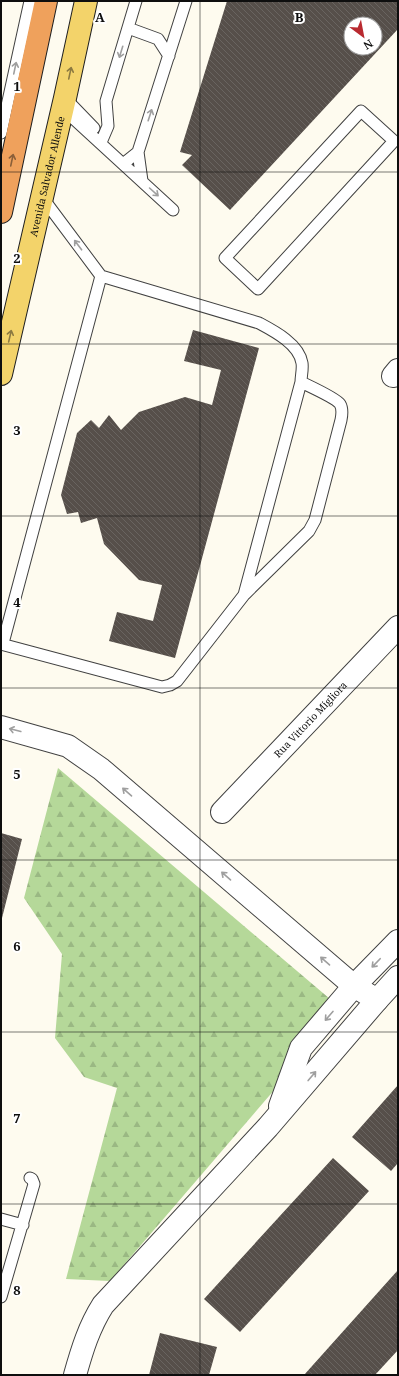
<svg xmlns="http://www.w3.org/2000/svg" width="399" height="1376" viewBox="0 0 399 1376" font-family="'Noto Serif',serif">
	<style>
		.forest { fill: url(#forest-firs) }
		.building { fill: url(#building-back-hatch); fill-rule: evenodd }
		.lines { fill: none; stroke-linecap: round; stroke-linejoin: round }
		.lane-casing { stroke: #414141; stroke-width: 13 }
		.street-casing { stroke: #414141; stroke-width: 24 }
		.primary-casing { stroke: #1f1f1f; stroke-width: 24 }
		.highway-casing { stroke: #1f1f1f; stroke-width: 24 }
		.lane { stroke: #fff; stroke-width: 11 }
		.street { stroke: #fff; stroke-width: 22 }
		.primary { stroke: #f3d36a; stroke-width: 22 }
		.highway { stroke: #efa15c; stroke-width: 22 }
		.oneway { stroke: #9f9f9f }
		.oneway2 { stroke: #8c7a41 }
		.oneway3 { stroke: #8a5f39 }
		.grid { fill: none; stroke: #0e0e0e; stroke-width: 1; stroke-opacity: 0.55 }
		.labels { text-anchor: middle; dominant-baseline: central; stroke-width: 4; stroke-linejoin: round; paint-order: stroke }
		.street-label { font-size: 10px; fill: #0e0e0e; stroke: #fff }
		.grid-label { font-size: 13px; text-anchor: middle; font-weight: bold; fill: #0e0e0e; stroke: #fff; stroke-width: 4; stroke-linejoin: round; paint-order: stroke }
	</style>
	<defs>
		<pattern id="forest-firs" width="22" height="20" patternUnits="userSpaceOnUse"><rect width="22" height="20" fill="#b5d899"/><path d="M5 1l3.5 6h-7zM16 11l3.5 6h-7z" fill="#9ab883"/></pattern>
		<pattern id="building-back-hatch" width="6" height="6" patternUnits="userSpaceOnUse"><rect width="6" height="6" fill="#564f4a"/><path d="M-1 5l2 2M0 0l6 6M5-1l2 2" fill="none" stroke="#696460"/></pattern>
	</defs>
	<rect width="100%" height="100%" fill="#fefbef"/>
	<!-- forest -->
	<path class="forest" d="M58,768L343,1010L110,1281L66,1279L117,1088L84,1077L55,1038L62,954L24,898Z"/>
	<!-- building -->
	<path class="building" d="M227,1H398V29L230,210L182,165L192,155L180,152ZM351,24H375V48H351Z
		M193,330L259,348L175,658L109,641L117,612L153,621L162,585L139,580L104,544L97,518L81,523L78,512L67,514L61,495L77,433L91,420L99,428L109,415L121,430L139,412L185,397L212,405L221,370L184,361Z
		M1,833L22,839L2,918L1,917Z
		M398,1085V1163L391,1171L352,1137Z
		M333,1158L369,1191L240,1332L204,1299Z
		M398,1270V1350L375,1375H304Z
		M160,1333L217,1347L209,1375H149Z"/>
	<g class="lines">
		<!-- lane casing -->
		<g class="lane-casing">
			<path id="lane" d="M128,28L158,39L169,56
				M65,98L94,128
				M63,109L173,210
				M361,111L394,141L258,289L225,258Z
				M1,133L30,1
				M102,140L108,126L106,101L136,1
				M138,152L186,1
				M123,164L138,152L142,181
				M245,594L309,531L315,520L341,420C342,415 343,409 340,404C336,398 309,386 301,382
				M3,643L101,276
				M1,644L162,687L170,685L177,681L244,595L301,382C301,376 303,369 302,363C299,344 274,331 259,323L101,276L42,197
				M1,1219L23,1225
				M1,1297L34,1184L32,1179L30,1178"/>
		</g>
		<!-- street casing -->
		<g class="street-casing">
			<g id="street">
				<path d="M393,376L398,370"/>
				<path d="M1,727L68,746L101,769L354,986L377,1000"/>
				<path id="s1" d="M222,812L398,627"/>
				<path d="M280,1106L301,1048L354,986L398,941"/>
				<path d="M75,1375C82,1350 89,1327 103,1305L268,1127L377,1000L398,977"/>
			</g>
		</g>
		<!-- primary casing -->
		<g class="primary-casing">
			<g id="primary">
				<path id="s2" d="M1,374L65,98L86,1"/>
			</g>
		</g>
		<!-- highway casing -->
		<g class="highway-casing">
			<path id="highway" d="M1,212L46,1"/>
		</g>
		<!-- lane -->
		<use href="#lane" class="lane"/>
		<!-- street -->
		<use href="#street" class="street"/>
		<!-- primary -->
		<use href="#primary" class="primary"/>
		<!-- highway -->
		<use href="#highway" class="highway"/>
	</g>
	<!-- one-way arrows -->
	<defs><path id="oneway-shaft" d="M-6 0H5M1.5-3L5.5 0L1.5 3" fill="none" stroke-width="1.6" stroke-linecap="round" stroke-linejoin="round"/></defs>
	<g class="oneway">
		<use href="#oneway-shaft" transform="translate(121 52) rotate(107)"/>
		<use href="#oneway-shaft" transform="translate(15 68) rotate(-78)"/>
		<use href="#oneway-shaft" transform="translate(150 115) rotate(-72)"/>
		<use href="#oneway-shaft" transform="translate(154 192) rotate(42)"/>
		<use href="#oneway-shaft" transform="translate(78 245) rotate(-127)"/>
		<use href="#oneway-shaft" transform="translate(15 730) rotate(-166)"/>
		<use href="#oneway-shaft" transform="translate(127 792) rotate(-139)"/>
		<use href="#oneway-shaft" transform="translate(226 876) rotate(-139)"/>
		<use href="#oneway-shaft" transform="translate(325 961) rotate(-139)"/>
		<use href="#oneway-shaft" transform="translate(376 963) rotate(134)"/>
		<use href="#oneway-shaft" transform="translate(329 1016) rotate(131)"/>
		<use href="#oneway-shaft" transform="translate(312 1076) rotate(-50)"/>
	</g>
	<g class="oneway2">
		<use href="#oneway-shaft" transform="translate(70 73) rotate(-78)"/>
		<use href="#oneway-shaft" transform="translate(10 336) rotate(-77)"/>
	</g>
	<use class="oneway3" href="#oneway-shaft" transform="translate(12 160) rotate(-78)"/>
	<!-- grid -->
	<path class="grid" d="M200,1V1375M1,172H398M1,344H398M1,516H398M1,688H398M1,860H398M1,1032H398M1,1204H398"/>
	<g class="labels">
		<!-- street labels -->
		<g class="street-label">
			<text stroke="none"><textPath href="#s2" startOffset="203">Avenida Salvador Allende</textPath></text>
			<text stroke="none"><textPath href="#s1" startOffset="128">Rua Vittorio Migliora</textPath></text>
		</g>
	</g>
	<g class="grid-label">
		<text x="100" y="22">A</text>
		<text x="299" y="22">B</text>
		<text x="17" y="91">1</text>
		<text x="17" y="263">2</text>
		<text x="17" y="435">3</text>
		<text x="17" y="607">4</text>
		<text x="17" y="779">5</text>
		<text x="17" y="951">6</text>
		<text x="17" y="1123">7</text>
		<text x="17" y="1295">8</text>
	</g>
	<!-- border -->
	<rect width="399" height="1376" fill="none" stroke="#0e0e0e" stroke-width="4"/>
	<!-- north arrow -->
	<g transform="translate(363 36) rotate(148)"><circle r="19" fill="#ffffff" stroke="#9f9f9f"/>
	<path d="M0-3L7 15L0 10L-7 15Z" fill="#b92a30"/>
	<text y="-6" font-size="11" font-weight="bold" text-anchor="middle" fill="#0e0e0e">N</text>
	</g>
</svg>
